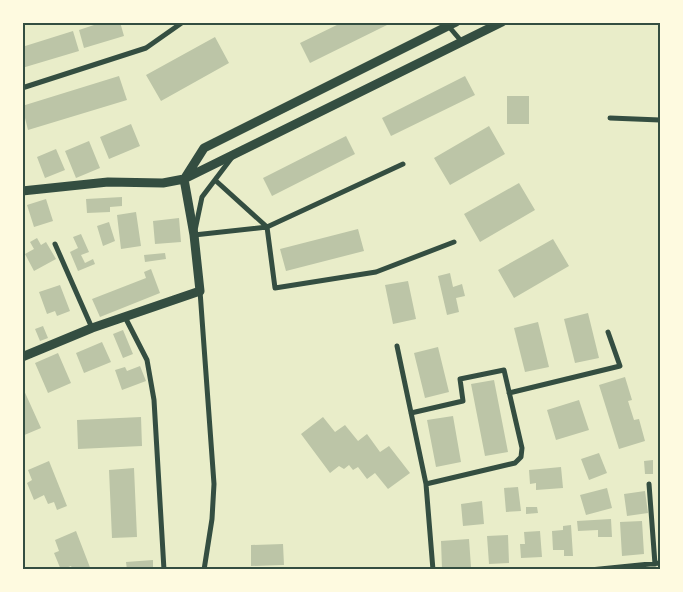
<svg xmlns="http://www.w3.org/2000/svg" width="683" height="592" viewBox="0 0 683 592" font-family="'Work Sans',sans-serif">
	<style>
		.building { fill: #bcc5a7 }
		.lines { fill: none; stroke-linecap: round; stroke-linejoin: round }
		.minor { stroke: #344e41; stroke-width: 5 }
		.tertiary { stroke: #344e41; stroke-width: 9 }
		.neatline { fill: none; stroke: #344e41; stroke-width: 2 }
	</style>
	<rect width="100%" height="100%" fill="#e9edc9"/>
	<!-- building -->
	<path class="building" d="M103,22H120L124,36L84,48L79,30Z
		M343,22H386L387,25L310,63L300,43Z
		M73,31L79,51L22,68V47Z
		M215,37L229,63L161,101L146,75Z
		M119,76L127,100L28,130L22,106Z
		M465,76L475,95L391,136L382,118Z
		M507,96H529V124H507Z
		M131,124L140,146L109,159L100,137Z
		M489,126L505,154L450,185L434,158Z
		M346,136L355,154L272,196L263,178Z
		M89,141L100,168L76,178L65,151Z
		M56,149L65,170L45,178L37,157Z
		M519,183L535,210L480,242L464,214Z
		M122,197V206L110,207V212L87,213L86,199Z
		M46,199L53,221L34,227L27,205Z
		M136,212L141,246L121,249L117,215Z
		M179,218L181,242L155,244L153,221Z
		M109,222L115,241L103,246L97,226Z
		M358,229L364,251L286,271L280,249Z
		M81,234L89,252L81,255L85,263L93,259L95,264L78,271L70,252L78,248L73,237Z
		M37,238L41,245L46,242L56,259L34,271L25,254L34,249L30,242Z
		M553,239L569,266L514,298L498,270Z
		M165,253L166,259L145,262L144,255Z
		M151,269L160,293L100,317L92,299L146,278L144,272Z
		M450,273L453,287L462,284L465,296L456,298L459,312L447,315L438,276Z
		M408,281L416,319L393,324L385,285Z
		M60,285L70,311L57,316L55,311L47,314L39,292Z
		M588,313L599,358L575,363L564,319Z
		M538,322L549,367L525,372L514,328Z
		M43,326L48,338L40,341L35,329Z
		M123,330L133,354L123,358L113,334Z
		M102,342L111,362L84,373L76,353Z
		M438,347L449,392L425,398L414,353Z
		M58,353L71,383L48,393L35,363Z
		M140,366L146,381L122,390L115,370L125,367L127,371Z
		M625,377L632,400L628,401L634,420L639,419L645,441L619,449L599,385Z
		M494,380L508,452L485,456L471,384Z
		M22,386L41,428L22,436Z
		M579,400L589,430L556,440L547,410Z
		M453,416L461,462L436,467L427,420Z
		M141,417L142,446L78,449L77,420Z
		M323,417L335,432L345,425L358,441L367,434L380,452L389,446L410,473L388,489L375,473L367,479L358,467L353,470L349,465L344,469L339,466L330,473L301,434Z
		M599,453L607,473L589,480L581,459Z
		M653,460V474H645L644,461Z
		M49,461L67,506L57,510L54,502L48,504L44,495L34,500L27,483L32,480L28,470Z
		M561,467L563,488L536,490V483L530,484L529,470Z
		M134,468L137,537L112,538L109,470Z
		M518,487L521,511L506,512L504,488Z
		M607,488L612,508L586,515L580,495Z
		M645,491L648,513L627,516L624,494Z
		M482,501L484,524L463,526L461,504Z
		M526,507H537L538,513L526,514Z
		M611,519L612,537H598V530L578,531L577,521Z
		M642,521L644,554L622,556L620,522Z
		M571,525L573,556H564V550H553L552,531L563,530V526Z
		M76,531L91,570H73L71,566L61,570L54,553L59,551L55,540Z
		M540,531L542,557L521,558L520,544H525L524,532Z
		M508,535L509,563L489,564L487,536Z
		M469,539L471,567L442,569L441,541Z
		M283,544L284,565L251,566V545Z
		M153,560V570H127L126,562Z"/>
	<g class="lines">
		<!-- minor -->
		<path class="minor" d="M445,22L462,42
			M22,88L146,48L183,22
			M610,118L660,120
			M233,156L202,197L194,235L267,227L403,164
			M215,180L267,227L275,288L376,272L454,242
			M55,244L92,328
			M200,291L214,484L212,519L204,570
			M126,319L147,360L154,400L164,570
			M397,346L426,484L433,570
			M509,393L620,366L608,332
			M411,413L463,401L460,379L504,370L522,448L521,457L515,463L426,484
			M649,484L655,564
			M590,570L660,563"/>
		<!-- tertiary -->
		<path class="tertiary" d="M185,178L204,148L456,22
			M22,191L108,182L163,183L184,179L502,22
			M22,357L92,328L200,291L194,235L184,179"/>
	</g>
	<!-- border -->
	<rect width="683" height="592" fill="none" stroke="#fefae0" stroke-width="48"/>
	<rect x="24" y="24" width="635" height="544" class="neatline"/>
</svg>
